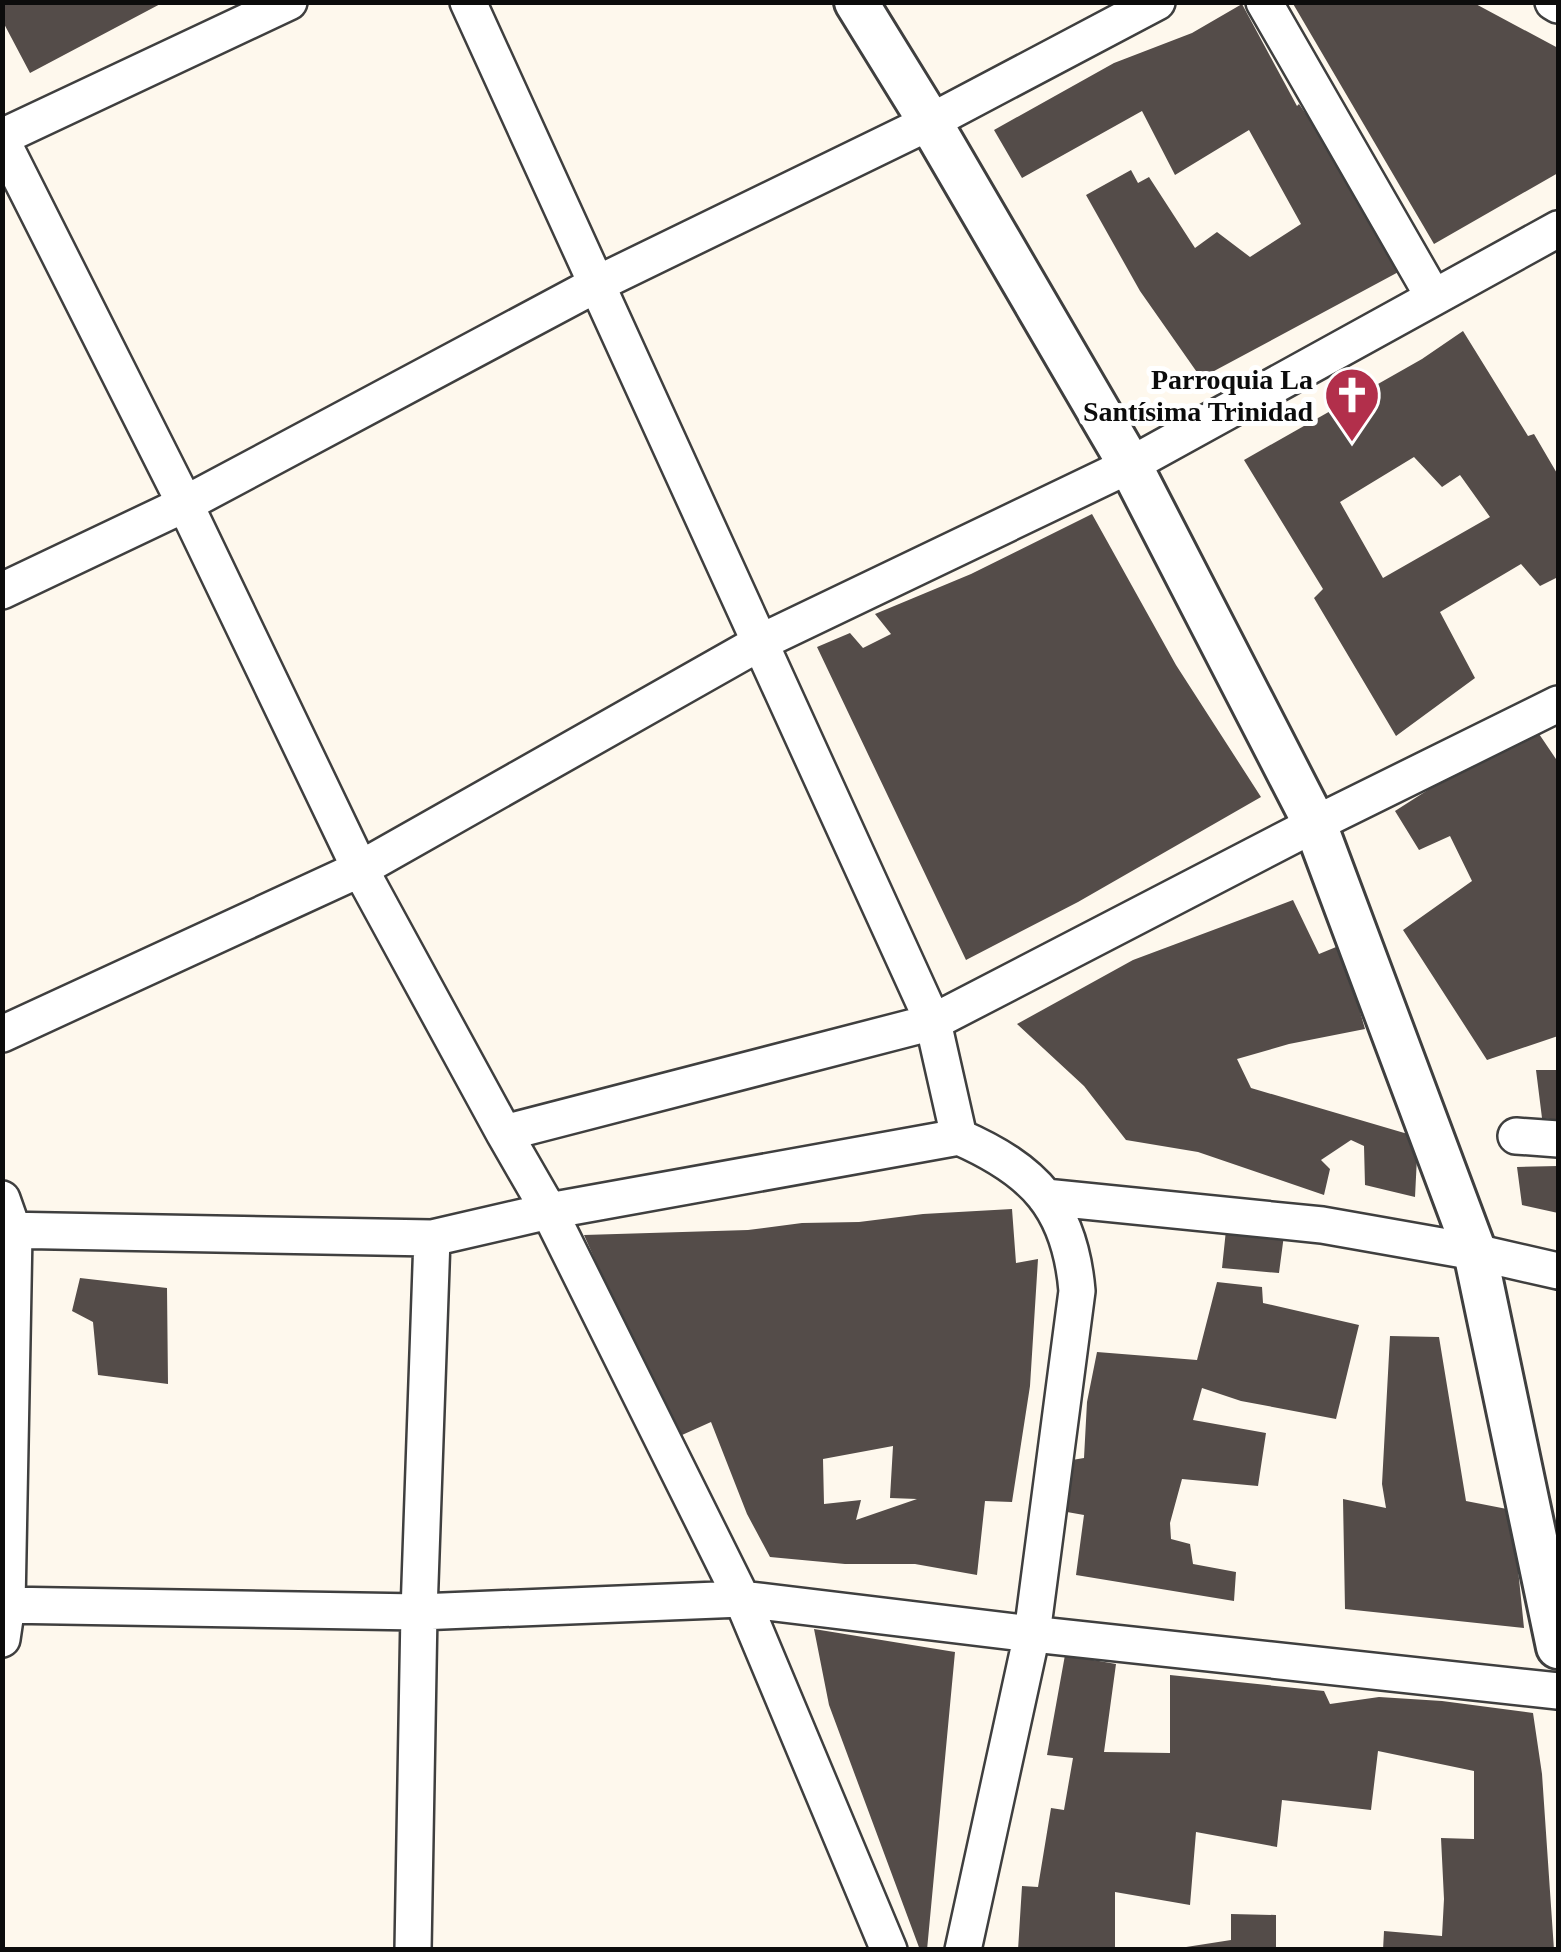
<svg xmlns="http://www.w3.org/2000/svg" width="1561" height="1952" viewBox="0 0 1561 1952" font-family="'Times New Roman',serif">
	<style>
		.building { fill: #544c49; fill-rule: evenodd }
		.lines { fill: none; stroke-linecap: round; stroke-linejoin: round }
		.minor-casing { stroke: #3f3f3f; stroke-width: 40 }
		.tertiary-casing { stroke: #3f3f3f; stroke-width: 48 }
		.minor { stroke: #fff; stroke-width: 35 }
		.tertiary { stroke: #fff; stroke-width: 42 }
		.labels { text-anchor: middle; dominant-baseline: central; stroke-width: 10; stroke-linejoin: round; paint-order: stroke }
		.poi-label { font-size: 28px; font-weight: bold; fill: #0c0c0c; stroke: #fff; text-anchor: end }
	</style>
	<rect width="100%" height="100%" fill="#fef8ed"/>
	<!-- building -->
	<path class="building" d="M2,2H164L30,73L2,20Z
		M1292,2H1472L1558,48V173L1434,244Z
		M1242,4L1297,106L1299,104L1333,153L1404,269L1201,378L1140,291L1086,195L1131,170L1138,183L1149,177L1195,248L1217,232L1250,257L1301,224L1249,130L1175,175L1142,111L1022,178L994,130L1114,63L1192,33Z
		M1463,331L1528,436L1534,434L1558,475V577L1540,586L1521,564L1440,612L1475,678L1396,736L1314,598L1323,589L1244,460L1422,359ZM1414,457L1442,487L1460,475L1490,517L1383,578L1340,502Z
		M1092,514L1176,665L1261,797L1078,902L966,960L817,647L850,633L863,648L891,634L875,614L971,574Z
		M1535,728L1558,762V1036L1487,1060L1403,930L1472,881L1450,836L1419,850L1395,811L1481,756Z
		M1293,900L1319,954L1341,945L1365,1029L1289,1044L1237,1059L1251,1088L1418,1137L1415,1197L1365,1185L1364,1146L1351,1140L1321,1160L1330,1169L1324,1195L1198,1152L1126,1140L1084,1086L1017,1024L1133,960Z
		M1536,1070H1558V1120L1542,1118Z
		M1558,1166V1213L1522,1205L1517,1167Z
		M1012,1209L1016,1263L1038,1259L1030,1386L1012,1502L985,1501L977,1575L915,1564H845L770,1557L747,1514L711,1422L682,1435L638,1357L584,1235L748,1230L802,1223L859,1222L923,1214ZM893,1446L890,1498L917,1499L856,1520L861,1500L824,1504L823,1459Z
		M1226,1230L1284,1235L1279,1273L1222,1268Z
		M80,1278L167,1288L168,1384L98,1375L93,1322L72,1311Z
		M1217,1282L1262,1287L1263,1303L1359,1325L1336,1419L1241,1401L1202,1388L1193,1420L1266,1433L1258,1486L1182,1479L1170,1523L1171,1539L1190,1544L1193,1564L1236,1572L1234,1601L1076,1575L1084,1515L1067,1512L1072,1460L1084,1458L1087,1402L1097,1352L1197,1360Z
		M1390,1336L1439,1337L1466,1501L1512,1510L1524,1628L1345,1609L1343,1499L1386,1508L1382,1484Z
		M814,1629L955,1652L927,1950H920L829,1705Z
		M1065,1655L1116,1664L1104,1752L1170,1753V1675L1324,1691L1330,1704L1379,1697L1442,1701L1533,1713L1542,1774L1554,1950H1383L1384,1931L1442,1936L1444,1899L1441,1838L1474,1839V1771L1378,1751L1371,1810L1282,1800L1277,1847L1196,1832L1190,1905L1115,1892V1950H1018L1022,1886L1038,1887L1051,1808L1064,1810L1073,1758L1047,1755Z
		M1231,1914L1276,1915V1950H1167L1231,1940Z"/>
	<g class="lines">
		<!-- minor casing -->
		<g class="minor-casing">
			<path id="minor" d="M468,2L933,1022L959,1137C1034,1170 1070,1207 1077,1291L1032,1634L963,1950
				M1264,2L1433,296
				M1553,2L1558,5
				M2,137L289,2
				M2,141L185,504L360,869L504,1133L549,1211L742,1599L889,1950
				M2,591L185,504L597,284L930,122L1157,2
				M2,1034L360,869L761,642L1130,465L1558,229
				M504,1133L933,1022L1315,824L1558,704
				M1516,1136L1558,1139
				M1045,1197L1322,1225L1475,1252L1558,1271
				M2,1199L14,1233L7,1605L2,1639
				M2,1230L432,1238L549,1211L959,1137
				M2,1605L419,1612L742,1599L1032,1634L1558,1691
				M413,1950L419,1612L432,1238"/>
		</g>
		<!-- tertiary casing -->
		<g class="tertiary-casing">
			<path id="tertiary" d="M856,2L930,122L1130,465L1315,824L1475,1252L1558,1647"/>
		</g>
		<!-- minor -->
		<use href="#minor" class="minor"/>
		<!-- tertiary -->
		<use href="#tertiary" class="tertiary"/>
	</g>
	<!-- icons -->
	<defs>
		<g id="church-pin" transform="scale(2.875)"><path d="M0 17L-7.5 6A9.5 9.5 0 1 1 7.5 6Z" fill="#b22f4b" stroke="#fff"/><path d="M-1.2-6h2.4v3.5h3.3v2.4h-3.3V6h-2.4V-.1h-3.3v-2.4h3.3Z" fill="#fff"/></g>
	</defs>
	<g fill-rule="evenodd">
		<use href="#church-pin" x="1352" y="395"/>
	</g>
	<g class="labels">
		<!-- poi labels -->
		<g class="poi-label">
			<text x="1313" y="379">Parroquia La<tspan x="1313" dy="32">Santísima Trinidad</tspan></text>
		</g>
	</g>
	<!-- border -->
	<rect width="1561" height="1952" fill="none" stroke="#0c0c0c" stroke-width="10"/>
</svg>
